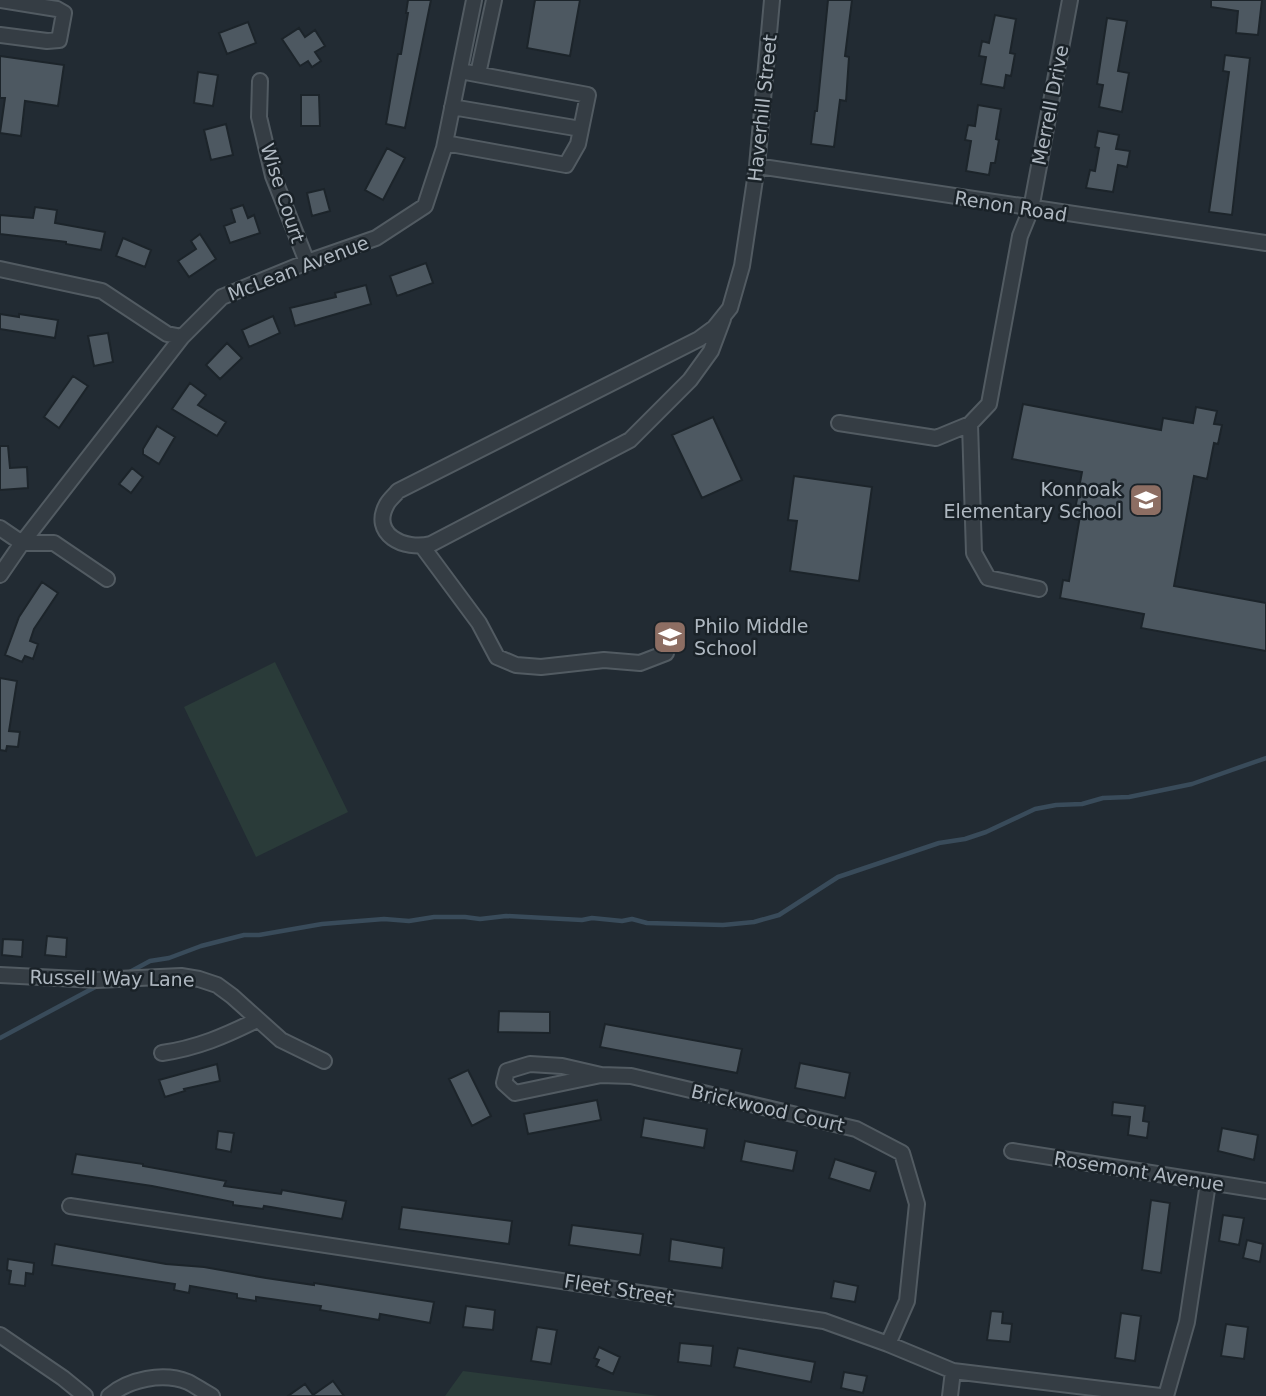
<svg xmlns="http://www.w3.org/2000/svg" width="1266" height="1396" viewBox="0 0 1266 1396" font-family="'DejaVu Sans',sans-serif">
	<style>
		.green { fill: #2a3b39 }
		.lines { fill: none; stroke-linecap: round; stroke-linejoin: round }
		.stream { stroke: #394b5a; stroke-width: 4.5 }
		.building { fill: #4d5861; stroke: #1c242a; stroke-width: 2 }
		.minor-casing { stroke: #525b62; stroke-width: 18 }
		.minor { stroke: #353d44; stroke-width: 14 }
		.labels { text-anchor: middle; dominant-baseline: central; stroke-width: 5; stroke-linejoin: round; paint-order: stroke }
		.street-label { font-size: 19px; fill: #afb8c1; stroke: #1a2228 }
		.poi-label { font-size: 19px; fill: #afb8c1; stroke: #1a2228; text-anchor: end }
	</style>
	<rect width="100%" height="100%" fill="#222b33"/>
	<!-- green -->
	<path class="green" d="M275,662L348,812L256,857L184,707Z
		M463,1371L659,1396H445Z"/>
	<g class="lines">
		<!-- stream -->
		<path class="stream" d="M126,974L150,961L169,958L201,946L244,935H259L322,924L384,919L409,921L434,917H465L480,919L506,916L582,920L592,918L622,921L632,919L647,923L723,925L754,922L779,915L838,877L939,843L965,839L986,832L1035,809L1056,805L1082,804L1103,798L1129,797L1192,784L1266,758
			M0,1038L99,985"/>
	</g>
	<!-- building -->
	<path class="building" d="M408,0H431L405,128L386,124L398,54H401L408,13H406Z
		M535,0H580L570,56L527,48Z
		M828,0H852L845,56L849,57L846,101L840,100L834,147L811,144L815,111H817Z
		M1211,0H1262L1258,35L1236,33L1238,11L1211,7Z
		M995,15L1016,19L1010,53L1015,54L1011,76L1006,75L1004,88L981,84L986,57L979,56L982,41L989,43Z
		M1107,18L1127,21L1118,71L1129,73L1122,112L1099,107L1103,85L1097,84Z
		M248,22L256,43L227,54L219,33Z
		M299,28L305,37L315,30L325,46L315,52L321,61L312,67L308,61L300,66L282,39Z
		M1225,55L1250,58L1232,215L1209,212L1229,72L1223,71Z
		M0,56L64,65L58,106L25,101L21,136L0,133L5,98H0Z
		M198,72L218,75L213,106L194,103Z
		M301,95H319L320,126H301Z
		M978,105L1001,109L996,139L999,140L995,163H991L989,175L966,171L971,141L965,140L968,125L975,126Z
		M226,124L233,155L211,160L204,130Z
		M1098,131L1119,135L1116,149L1130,151L1127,167L1118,165L1113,192L1086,188L1090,170L1095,171L1099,148L1095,147Z
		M387,148L405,158L383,200L365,190Z
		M324,189L330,211L312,216L307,193Z
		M243,205L248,218L254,215L260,233L230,243L224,226L235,222L231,209Z
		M35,207L57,210L55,223L105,232L101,250L66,244V242L0,234V215L33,218Z
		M200,234L216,259L189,277L178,261L196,249L191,241Z
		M123,238L151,250L145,267L116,256Z
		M426,263L433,283L397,296L390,276Z
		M366,285L371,304L295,326L290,308L336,297L335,293Z
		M0,314L19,317V314L58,320L55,338L0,329Z
		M273,316L280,333L249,347L242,330Z
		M108,333L113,362L94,366L88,336Z
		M227,343L242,358L220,379L206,365Z
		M73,376L88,386L59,428L44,417Z
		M190,383L206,395L198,405L226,422L217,436L172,409Z
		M1023,404L1161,430L1163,418L1193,423L1196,407L1217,411L1214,424L1222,425L1218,444L1214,443L1207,479L1194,476L1174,586L1266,603V651L1141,628L1144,614L1060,598L1063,580L1069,581L1080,516L1074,515L1082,472L1012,459Z
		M713,417L742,480L702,498L672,435Z
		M157,426L175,437L159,464L143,454V449Z
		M0,446H8L10,468L27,467L28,488L0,490Z
		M132,468L143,477L131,493L119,484Z
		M794,476L872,487L859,581L790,571L797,521L788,520Z
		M42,582L58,593L34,629L30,641L38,644L33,659L25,656L22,662L5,655L19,617Z
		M0,678L17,681L9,731L20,732L18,747L7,746L6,751L0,750Z
		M47,936L67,938L66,957L45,955Z
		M3,939L23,940L22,957L2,955Z
		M499,1011L550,1012V1033L498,1032Z
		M605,1024L742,1049L737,1073L600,1047Z
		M800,1063L850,1073L845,1098L795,1088Z
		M217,1064L220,1081L184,1089L185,1091L165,1097L159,1080Z
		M468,1070L491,1116L472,1126L449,1079Z
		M597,1100L601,1120L528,1134L524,1114Z
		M1113,1102L1145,1106L1143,1121L1149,1122L1147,1138L1128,1135L1130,1117L1112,1115Z
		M644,1118L707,1129L704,1148L641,1137Z
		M1222,1128L1258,1135L1254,1160L1218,1151Z
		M218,1131L234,1133L231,1152L216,1149Z
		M745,1141L797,1151L793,1171L741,1161Z
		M76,1154L143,1164V1166L226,1181L224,1186L281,1194L282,1190L346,1201L342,1219L264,1206L263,1209L233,1205V1202L152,1186L72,1174Z
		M835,1159L876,1172L870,1191L829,1178Z
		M1151,1200L1170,1203L1161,1273L1142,1270Z
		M402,1207L512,1221L509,1244L399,1229Z
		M1223,1215L1244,1218L1239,1245L1219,1241Z
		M572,1225L643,1234L640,1255L569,1245Z
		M671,1239L724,1248L722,1268L669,1261Z
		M1247,1240L1263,1244L1260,1262L1243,1258Z
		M55,1244L166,1264L204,1267L266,1278L314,1285V1283L434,1302L430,1323L380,1314L379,1320L320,1310L321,1306L256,1297V1301L237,1298V1294L190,1286L189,1293L174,1290L175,1284L52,1265Z
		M8,1259L34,1263L33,1274L26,1273L25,1286L9,1284L11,1271L7,1270Z
		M834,1281L858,1286L855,1302L831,1298Z
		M466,1306L495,1310L493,1330L463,1327Z
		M991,1311L1003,1312L1002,1323L1012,1324L1010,1342L987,1340Z
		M1121,1313L1141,1316L1135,1361L1115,1358Z
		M1226,1324L1248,1327L1244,1359L1221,1356Z
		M537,1327L557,1330L551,1364L531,1361Z
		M680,1343L713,1346L711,1366L678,1362Z
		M599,1347L620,1357L613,1374L596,1366L599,1360L594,1358Z
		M738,1348L815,1362L811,1382L734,1367Z
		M844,1372L867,1376L863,1393L841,1388Z
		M333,1381L344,1396H288L305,1384L313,1395Z"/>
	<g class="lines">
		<!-- minor casing -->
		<g class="minor-casing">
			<path id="minor" d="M0,0L57,9L64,13L59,40L47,41L0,35
				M478,74L494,0
				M260,81L259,117L273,176L307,262
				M452,107L581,129
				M445,143L566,165L578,144L588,95L460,71
				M757,166L1266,243
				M0,269L102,291L167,334L182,337
				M723,319L711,351L690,380L630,440L431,544C404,551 370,534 387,504C390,499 395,495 398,491L699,339L714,328L730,308L742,266L757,166L772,0
				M839,423L936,438L970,424L989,404L1020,236L1031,209L1070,0
				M970,424L974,553L988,578L1039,589
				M0,528L22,543H54L107,579
				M422,546L479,623L497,657L516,665L541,667L604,660L640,663L666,653
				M0,575L22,543L182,337L222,297L307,262L376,238L425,206L444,148L474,0
				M0,975L97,980L181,976L199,979L217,985L232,996L281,1040L324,1061
				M162,1053C197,1048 225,1036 257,1020
				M601,1075L515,1093L504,1083L507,1071L530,1064L562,1066L601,1075L631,1076L856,1129L902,1153L917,1204L907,1301L888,1344
				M1012,1151L1266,1191
				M70,1206L824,1321L888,1344L953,1371L1160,1396
				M0,1335L63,1378L85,1396
				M109,1396C129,1379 163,1372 188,1382C196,1386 204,1392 212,1396
				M950,1396L953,1371
				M1166,1396L1187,1322L1208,1183"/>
		</g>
		<!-- minor -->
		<use href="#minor" class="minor"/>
	</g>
	<!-- icons -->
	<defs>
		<g id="school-square" transform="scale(1.75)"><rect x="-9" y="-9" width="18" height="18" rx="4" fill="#8d6e63" stroke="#1a2228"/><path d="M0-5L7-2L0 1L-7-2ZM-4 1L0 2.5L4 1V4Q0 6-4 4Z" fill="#fff"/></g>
	</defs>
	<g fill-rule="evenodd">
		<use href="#school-square" x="1146" y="500"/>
		<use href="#school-square" x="670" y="637"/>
	</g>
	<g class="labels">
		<!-- street labels -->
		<g class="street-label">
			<text transform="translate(1050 105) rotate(-79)">Merrell Drive</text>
			<text transform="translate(762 108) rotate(-84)">Haverhill Street</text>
			<text transform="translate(283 193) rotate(72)">Wise Court</text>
			<text transform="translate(1011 206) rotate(9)">Renon Road</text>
			<text transform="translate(298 268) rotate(-21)">McLean Avenue</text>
			<text transform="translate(112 978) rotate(1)">Russell Way Lane</text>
			<text transform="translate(768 1108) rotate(13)">Brickwood Court</text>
			<text transform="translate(1139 1171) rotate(9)">Rosemont Avenue</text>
			<text transform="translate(619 1289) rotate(9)">Fleet Street</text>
		</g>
		<!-- poi labels -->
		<g class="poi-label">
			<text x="1122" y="489">Konnoak<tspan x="1122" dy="22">Elementary School</tspan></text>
			<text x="694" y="626" text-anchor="start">Philo Middle<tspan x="694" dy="22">School</tspan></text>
		</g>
	</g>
</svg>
